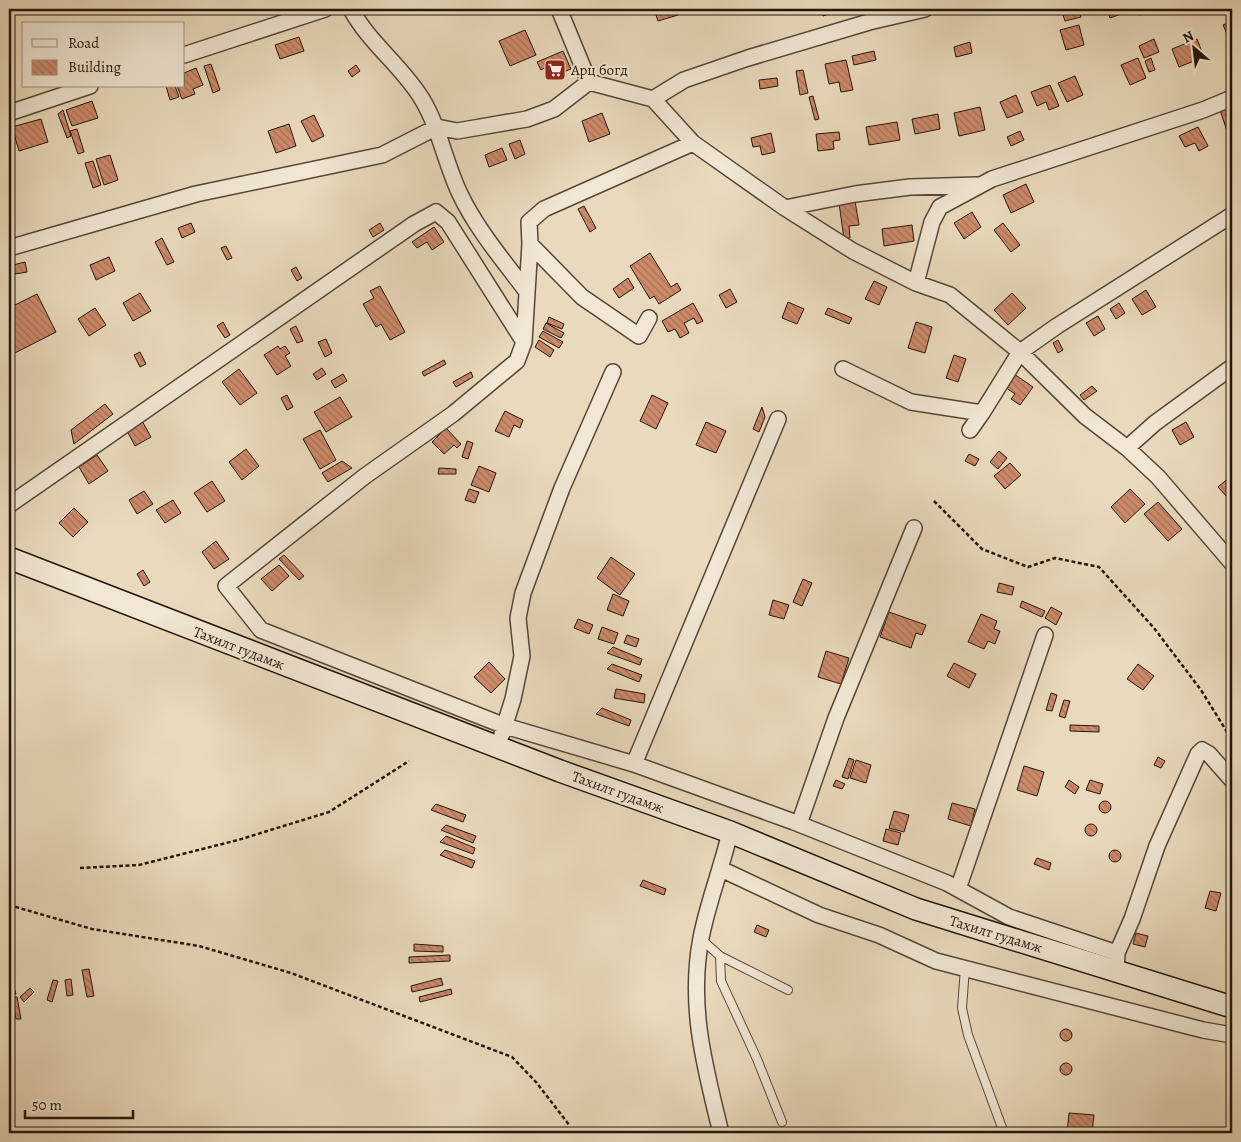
<svg xmlns="http://www.w3.org/2000/svg" width="1241" height="1142" viewBox="0 0 1241 1142" font-family="Alegreya,serif">
	<style>
		.building { fill: url(#building-back-hatch); stroke: #23160a }
		.lines { fill: none; stroke-linecap: round; stroke-linejoin: round }
		.service-casing { stroke: #554737; stroke-width: 10 }
		.minor-casing { stroke: #554737; stroke-width: 18 }
		.secondary-casing { stroke: #23160a; stroke-width: 24 }
		.path { stroke: #23160a; stroke-width: 2.5; stroke-dasharray: 4 2.5; stroke-linecap: butt }
		.service { stroke: #f1e7d4; stroke-width: 8 }
		.minor { stroke: #f1e7d4; stroke-width: 15 }
		.secondary { stroke: #f1e7d4; stroke-width: 21 }
		.labels { text-anchor: middle; dominant-baseline: central; stroke-width: 4; stroke-linejoin: round; paint-order: stroke }
		.poi-label { font-size: 15px; fill: #23160a; stroke: #f1e7d4; text-anchor: start }
		.street-label { font-size: 15px; fill: #23160a; stroke: #f1e7d4 }
	</style>
	<defs>
		<pattern id="building-back-hatch" width="6" height="6" patternUnits="userSpaceOnUse" patternTransform="scale(1.25)"><rect width="6" height="6" fill="#ce8b6c"/><path d="M-1 5l2 2M0 0l6 6M5-1l2 2" fill="none" stroke="#a77157"/></pattern>
	</defs>
	<rect width="100%" height="100%" fill="#eadabd"/>
	<filter id="stains"><feTurbulence type="fractalNoise" baseFrequency=".004" numOctaves="4"/><feColorMatrix values="0 0 0 0 .2 0 0 0 0 .09 0 0 0 0 .02 0 0 0 .5 -.17"/></filter>
	<radialGradient id="worn" r=".72"><stop offset=".6" stop-color="#630" stop-opacity="0"/><stop offset="1" stop-color="#630" stop-opacity=".3"/></radialGradient>
	<!-- building -->
	<path class="building" d="M654,9H676L678,15L658,21Z
		M821,9H836L837,11L823,16Z
		M1061,9H1078L1081,17L1065,21Z
		M1107,9H1128L1129,11L1110,18Z
		M1133,9H1153V11L1139,15L1138,9L1133,11Z
		M1230,22L1232,31L1227,34L1223,25Z
		M1079,25L1084,45L1066,50L1060,30Z
		M525,30L536,55L510,66L499,41Z
		M299,37L304,51L280,59L275,45Z
		M1154,39L1159,52L1144,58L1139,46Z
		M1197,39L1204,57L1179,67L1172,49Z
		M970,42L972,53L956,57L954,47Z
		M563,51L571,69L550,77L546,67L541,70L537,62Z
		M874,51L876,60L854,65L852,56Z
		M1138,58L1146,78L1130,85L1121,65Z
		M1151,58L1155,70L1149,72L1145,61Z
		M846,60L853,90L841,92L839,82L829,84L825,64Z
		M211,64L220,90L213,93L204,66Z
		M356,65L360,71L352,77L348,71Z
		M196,68L203,85L193,89L195,94L182,99L177,86H184V73Z
		M803,70L808,93L800,95L796,71Z
		M1075,76L1083,95L1067,102L1058,83Z
		M777,78L778,86L760,89L759,80Z
		M1050,85L1059,106L1049,110L1046,102L1037,106L1031,92Z
		M166,86H175L179,97L170,100Z
		M1016,95L1023,112L1007,118L1000,102Z
		M813,96L819,119L815,120L809,97Z
		M92,101L98,118L72,126L66,110Z
		M1232,105V132L1228,134L1220,110Z
		M980,107L985,130L959,136L954,113Z
		M63,110L71,136L67,138L58,114Z
		M602,113L610,134L589,142L582,121Z
		M938,114L940,129L915,134L912,119Z
		M314,115L324,136L312,142L301,121Z
		M41,119L48,142L19,151L12,127Z
		M897,122L900,140L869,145L866,127Z
		M289,124L296,146L276,153L268,131Z
		M1198,127L1208,146L1199,151L1195,143L1185,147L1179,136Z
		M77,129L84,152L78,154L70,131Z
		M1020,131L1024,140L1011,146L1007,137Z
		M839,132L840,140L833,141L834,149L818,151L816,134Z
		M771,133L775,152L762,155L760,146L753,147L751,138Z
		M520,140L525,154L515,159L509,144Z
		M502,148L507,160L489,167L485,155Z
		M110,155L118,180L104,185L96,159Z
		M93,161L101,185L93,188L85,163Z
		M1026,184L1034,202L1011,213L1003,195Z
		M855,201L859,225L849,226L850,238L844,239L839,203Z
		M584,206L596,228L590,232L578,209Z
		M972,212L981,227L964,239L954,223Z
		M191,223L195,232L182,238L178,228Z
		M380,223L384,230L373,237L369,230Z
		M1003,223L1020,245L1011,252L994,230Z
		M912,225L914,241L884,246L882,229Z
		M434,227L444,242L432,250L427,242L417,248L412,242Z
		M162,238L174,262L167,265L155,242Z
		M226,246L232,258L227,260L221,248Z
		M650,253L671,287L677,283L681,290L659,304L654,296L650,299L630,266Z
		M109,257L115,271L96,280L90,265Z
		M25,262L27,272L15,274L13,265Z
		M296,267L302,278L297,281L291,270Z
		M628,278L634,288L619,298L613,289Z
		M874,281L887,287L879,305L865,299Z
		M380,286L405,332L390,340L381,324L376,327L363,304L374,298L370,291Z
		M730,289L737,302L726,308L719,295Z
		M1146,290L1156,307L1142,315L1132,299Z
		M140,293L151,311L133,321L123,303Z
		M1012,293L1026,308L1008,325L994,310Z
		M37,294L56,332L9,356V308Z
		M788,302L804,309L797,324L782,318Z
		M693,303L703,321L697,324L694,318L684,323L689,333L680,338L675,329L668,332L662,321Z
		M1119,303L1125,313L1116,319L1110,309Z
		M95,308L106,325L89,336L78,319Z
		M828,308L852,318L849,324L825,314Z
		M1098,316L1105,329L1094,336L1086,323Z
		M549,317L564,324L562,329L547,323Z
		M223,322L230,335L225,338L217,326Z
		M916,322L932,327L925,353L908,348Z
		M546,323L564,333L561,338L543,329Z
		M296,326L303,341L297,343L290,329Z
		M543,331L563,342L559,348L539,337Z
		M326,339L332,353L325,357L318,342Z
		M539,340L554,350L550,357L535,347Z
		M1058,340L1063,350L1058,353L1053,343Z
		M278,346L280,349L285,346L290,353L285,356L291,366L277,375L264,355Z
		M140,352L146,364L140,367L134,355Z
		M954,355L966,359L958,382L946,378Z
		M444,360L446,364L424,376L422,372Z
		M322,368L326,374L317,380L313,374Z
		M239,369L257,393L240,405L222,382Z
		M471,372L473,377L456,387L453,382Z
		M343,374L347,381L335,388L331,381Z
		M1014,374L1033,387L1020,405L1011,399L1015,394L1005,387Z
		M1092,386L1097,391L1084,400L1080,395Z
		M287,395L293,407L287,410L281,398Z
		M652,395L668,403L656,429L640,421Z
		M340,397L352,417L326,432L314,412Z
		M105,404L113,414L74,444L71,430Z
		M762,407L765,417L759,432L753,429Z
		M505,411L523,420L520,428L514,425L509,437L495,431Z
		M141,419L151,437L135,446L126,429Z
		M706,422L726,431L716,453L696,445Z
		M1186,422L1194,437L1180,445L1172,430Z
		M446,428L461,444L457,448L454,445L444,454L432,442Z
		M320,430L336,460L320,469L303,439Z
		M467,441L473,443L468,459L462,457Z
		M246,449L259,466L242,480L229,462Z
		M999,451L1007,458L998,469L990,462Z
		M969,454L979,459L975,466L965,461Z
		M97,455L108,471L89,484L79,467Z
		M342,461L352,468L328,482L322,473Z
		M1010,463L1021,475L1005,489L994,476Z
		M479,466L496,473L489,492L471,485Z
		M439,468L456,469V474H438Z
		M1232,475V494L1228,498L1218,487Z
		M212,481L225,501L207,512L194,493Z
		M469,489L479,492L475,503L465,500Z
		M1130,489L1145,504L1125,523L1111,507Z
		M144,491L153,504L137,514L129,500Z
		M173,500L181,513L165,523L156,510Z
		M1158,502L1182,529L1168,541L1144,514Z
		M74,508L88,522L73,537L59,523Z
		M216,541L229,559L214,569L202,552Z
		M284,555L304,576L299,580L279,559Z
		M611,557L635,574L620,595L597,578Z
		M279,565L289,576L272,591L261,579Z
		M143,570L150,582L144,586L137,574Z
		M803,579L812,583L802,606L793,602Z
		M999,583L1014,587L1012,595L997,592Z
		M613,594L629,601L623,616L607,610Z
		M773,600L789,605L784,619L769,615Z
		M1022,601L1045,611L1042,617L1020,607Z
		M1051,607L1062,613L1056,625L1045,618Z
		M889,612L926,625L922,635L916,633L911,648L880,637Z
		M981,614L997,621L994,629L1000,631L995,644L988,641L984,649L968,642Z
		M578,619L593,625L589,634L574,628Z
		M602,627L618,633L614,644L598,639Z
		M627,635L639,639L636,647L624,643Z
		M613,647L642,659L640,665L607,653Z
		M826,651L849,658L841,684L818,677Z
		M489,662L505,679L491,693L474,677Z
		M954,663L976,674L969,688L947,676Z
		M612,664L642,675L639,682L607,669Z
		M1138,664L1154,676L1143,690L1127,679Z
		M616,689L645,694L644,703L614,698Z
		M1051,693L1057,695L1052,711L1046,710Z
		M1064,700L1070,701L1065,718L1059,716Z
		M602,708L631,720L629,726L596,714Z
		M1070,725L1099,726V732L1070,731Z
		M1158,757L1165,761L1161,768L1154,765Z
		M849,758L854,760L848,779L842,777Z
		M856,760L871,765L866,783L850,778Z
		M1024,766L1044,772L1037,796L1017,790Z
		M836,780L845,784L842,789L833,786Z
		M1069,780L1079,787L1075,794L1065,787Z
		M1090,780L1103,784L1100,794L1086,790Z
		M1099 807a6 6 0 1 1 12 0a6 6 0 1 1-12 0Z
		M952,803L975,809L971,826L948,819Z
		M436,804L466,815L463,822L431,810Z
		M894,811L909,815L904,832L889,828Z
		M1085 830a6 6 0 1 1 12 0a6 6 0 1 1-12 0Z
		M446,825L476,836L473,843L441,830Z
		M886,829L901,833L898,845L883,841Z
		M446,836L475,848L473,854L440,842Z
		M445,850L475,861L472,868L440,855Z
		M1109 856a6 6 0 1 1 12 0a6 6 0 1 1-12 0Z
		M1037,858L1051,863L1049,870L1034,864Z
		M643,880L666,889L664,895L640,886Z
		M1210,891L1221,893L1216,911L1205,908Z
		M757,925L769,930L766,937L754,932Z
		M1136,933L1148,936L1145,947L1133,944Z
		M414,944L443,946V952L414,951Z
		M450,955V961L409,963V957Z
		M89,969L94,996L87,997L82,970Z
		M9,976H11L16,994L10,996Z
		M441,978L443,985L412,992L411,986Z
		M71,979L73,995L67,996L65,980Z
		M53,980L58,981L52,1002L47,1000Z
		M30,988L34,992L24,1002L20,997Z
		M451,989L452,994L420,1002L419,997Z
		M12,997H17L21,1019H16Z
		M1060 1035a6 6 0 1 1 12 0a6 6 0 1 1-12 0Z
		M1060 1069a6 6 0 1 1 12 0a6 6 0 1 1-12 0Z
		M1069,1113L1094,1115L1092,1133H1067Z"/>
	<g class="lines">
		<!-- service casing -->
		<g class="service-casing">
			<path id="service" d="M701,939L720,956L788,990
				M720,956L721,981L757,1059L782,1122
				M965,968L962,1008L968,1035L1004,1133"/>
		</g>
		<!-- minor casing -->
		<g class="minor-casing">
			<path id="minor" d="M351,9C369,43 402,66 422,99C440,129 445,163 460,194C477,230 504,261 527,292
				M559,9L589,82L653,99L693,143L785,208L853,251L916,283L950,295L1020,352L1085,416L1127,448L1158,477L1232,563
				M184,55L325,9
				M653,99L684,80L748,58L869,22L925,9
				M9,113L90,86
				M693,143L544,209L529,222L530,244L524,342L517,361L453,414L365,476L226,586L261,630L505,726L634,764L778,419
				M785,208L855,194L910,187L977,185
				M530,244L582,297L639,336L649,318
				M9,248L196,194L382,155L437,127L457,131L527,119L554,109L589,82
				M916,283L932,222L940,207L992,179L1203,110L1232,98
				M843,369L911,402L982,413L1020,352L1057,326L1232,215
				M970,430L982,413
				M1127,448L1155,423L1232,367
				M9,505L414,224L436,212L448,222L524,342
				M502,734L513,699L522,656L518,618L523,593L562,488L613,372
				M634,764L794,822L947,883L1009,917L1117,953L1116,971
				M799,824L836,718L914,528
				M721,869L819,915L879,935L936,961L1203,1030L1232,1035
				M958,889L1045,635
				M1117,953L1132,919L1157,846L1198,754L1202,750L1209,754L1232,780
				M721,1133C705,1068 688,1006 701,938C708,902 722,867 730,832"/>
		</g>
		<!-- secondary casing -->
		<g class="secondary-casing">
			<path id="secondary" d="M9,558L560,771L730,832L916,909L1232,1007"/>
		</g>
		<!-- path -->
		<path class="path" d="M934,501L982,549L1028,567L1055,558L1099,567L1154,628L1201,690L1232,740
			M80,868L139,865L238,840L329,812L409,761
			M9,905L92,929L199,946L291,973L512,1057L536,1082L570,1126"/>
		<!-- service -->
		<use href="#service" class="service"/>
		<!-- minor -->
		<use href="#minor" class="minor"/>
		<!-- secondary -->
		<use href="#secondary" class="secondary"/>
	</g>
	<!-- icons -->
	<defs>
		<g id="supermarket-square" transform="scale(1.125)"><rect x="-9" y="-9" width="18" height="18" rx="4" fill="#8f2418" stroke="#f1e7d4"/><path d="M-6-5.5h2.5l.6 2H6L4.5 2H-2.5L-4.4-4H-6ZM-1.5 3.2a1.3 1.3 0 1 0 .1 0ZM3 3.2a1.3 1.3 0 1 0 .1 0Z" fill="#fff"/></g>
	</defs>
	<g fill-rule="evenodd">
		<use href="#supermarket-square" x="555" y="70"/>
	</g>
	<g class="labels">
		<!-- poi labels -->
		<g class="poi-label">
			<text x="571" y="70">Арц богд</text>
		</g>
		<!-- street labels -->
		<g class="street-label">
			<text transform="translate(239 648) rotate(21)">Тахилт гудамж</text>
			<text transform="translate(618 792) rotate(20)">Тахилт гудамж</text>
			<text transform="translate(996 934) rotate(17)">Тахилт гудамж</text>
		</g>
	</g>
	<!-- margin -->
	<rect width="1241" height="1142" fill="none" stroke="#eadabd" stroke-width="30"/>
	<rect x="10" y="10" width="1221" height="1122" fill="none" stroke="#23160a" stroke-width="2.5"/>
	<rect x="15" y="15" width="1211" height="1112" fill="none" stroke="#23160a"/>
	<!-- legend -->
	<rect x="22" y="22" width="162" height="65" fill="#f1e7d4" stroke="#9f9383"/>
	<rect x="32" y="39" width="25" height="8" fill="#f1e7d4" stroke="#9f9383"/>
	<text x="68" y="48" font-size="15" fill="#23160a">Road</text>
	<rect x="32" y="60" width="25" height="15" fill="url(#building-back-hatch)" stroke="#9f9383"/>
	<text x="68" y="72" font-size="15" fill="#23160a">Building</text>
	<!-- north arrow -->
	<g transform="translate(1194 48) rotate(332)" stroke="#f1e7d4" stroke-width="4" paint-order="stroke">
	<path d="M0-4L9 19L0 12L-9 19Z" fill="#23160a"/>
	<text y="-8" font-size="14" font-weight="bold" text-anchor="middle" fill="#23160a">N</text>
	</g>
	<!-- scale -->
	<path d="M25 1110v8h108v-8" fill="none" stroke="#23160a" stroke-width="2.5"/>
	<text x="32" y="1110" font-size="15" fill="#23160a" stroke="#f1e7d4" stroke-width="4" paint-order="stroke">50 m</text>
	<rect width="100%" height="100%" filter="url(#stains)"/>
	<rect width="100%" height="100%" fill="url(#worn)"/>
</svg>
